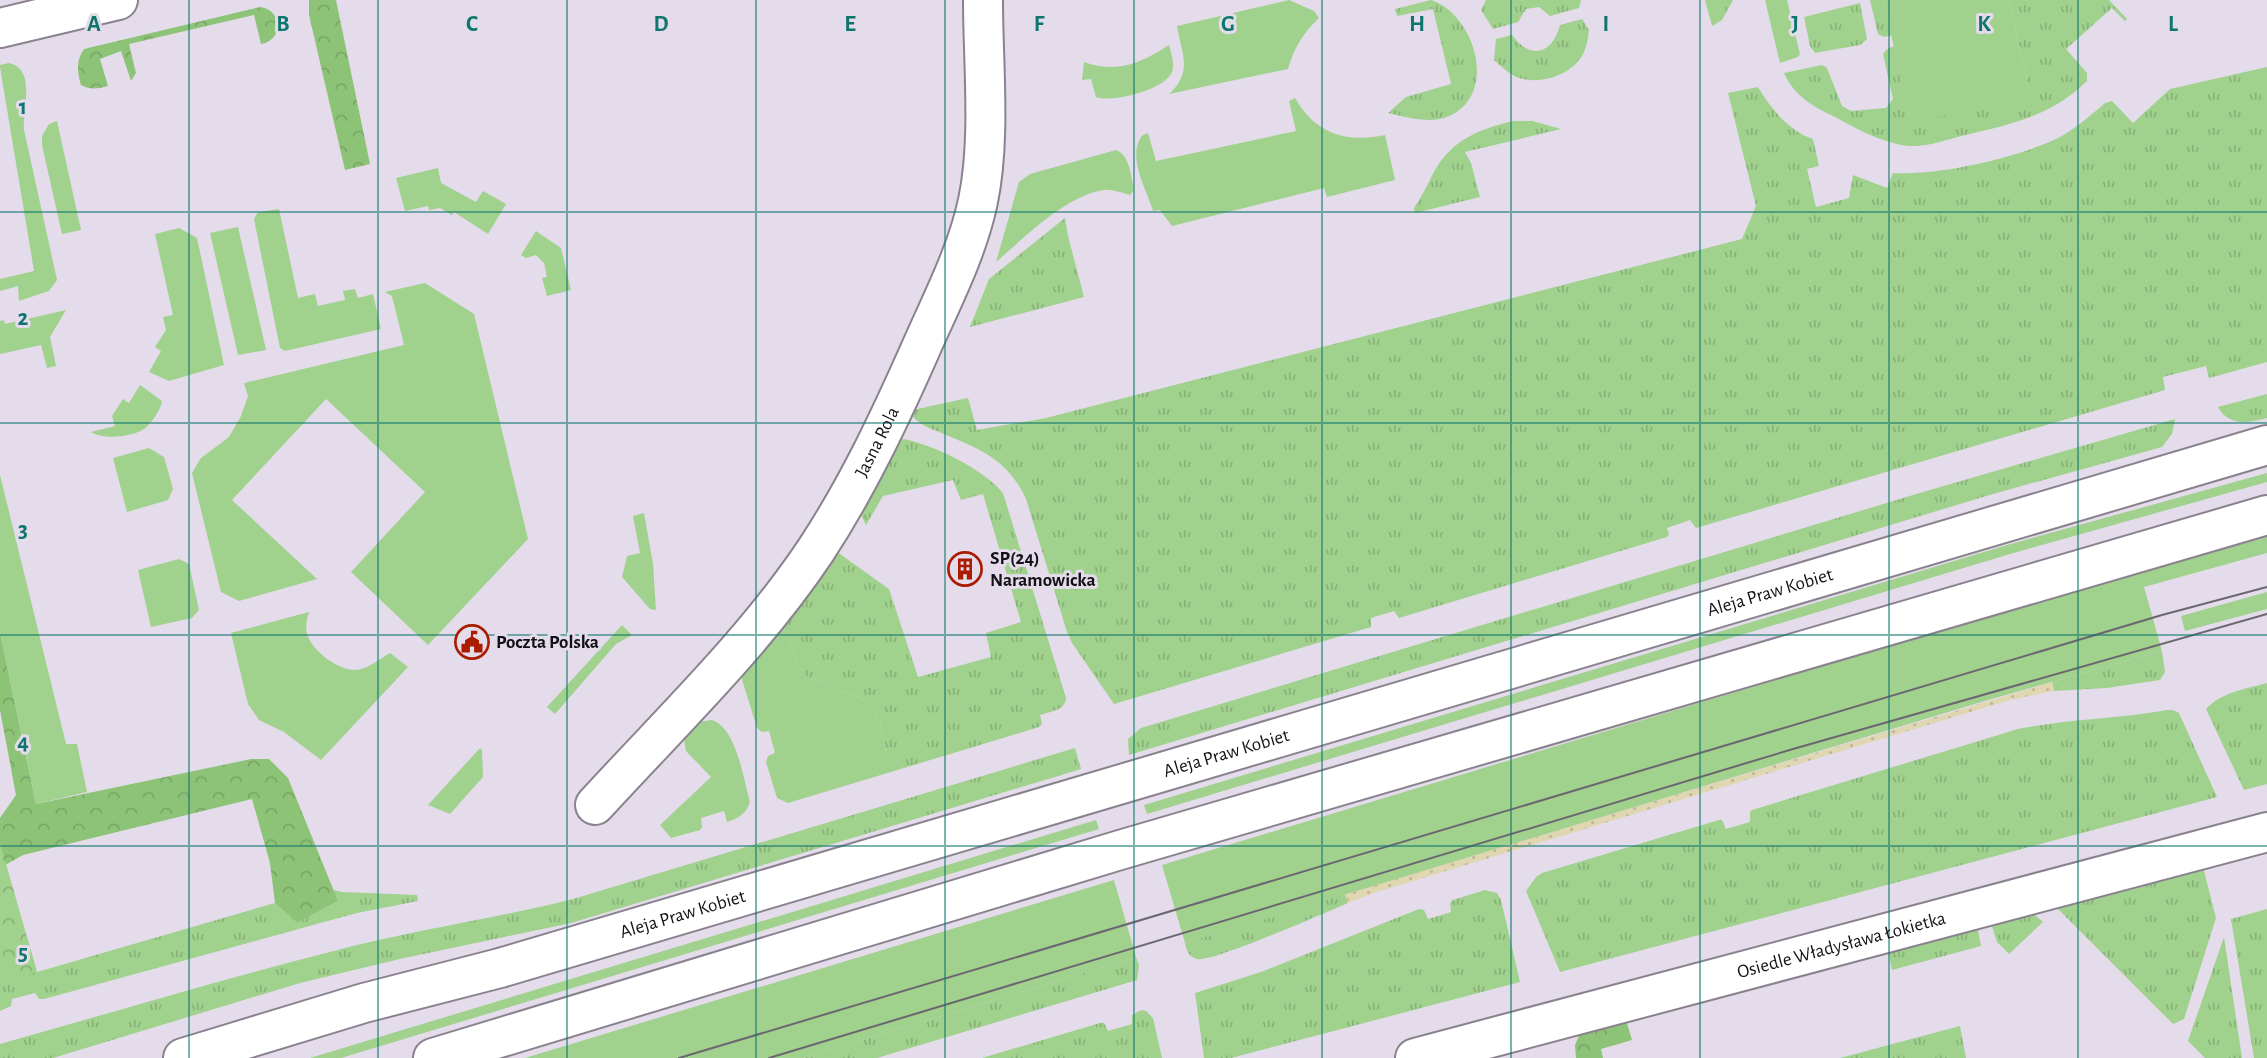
<svg xmlns="http://www.w3.org/2000/svg" width="2267" height="1058" viewBox="0 0 2267 1058" font-family="'Alegreya Sans',sans-serif">
	<style>
		.grass { fill: url(#grass-tufts) }
		.forest { fill: url(#forest-crowns) }
		.sand { fill: url(#sand-dots) }
		.park { fill: url(#park-crowns) }
		.garden { fill: #a0d18d }
		.lines { fill: none; stroke-linecap: round; stroke-linejoin: round }
		.minor-casing { stroke: #8a828f; stroke-width: 42 }
		.minor { stroke: #fff; stroke-width: 38 }
		.tram { stroke: #6b666f; stroke-width: 2 }
		.grid { fill: none; stroke: #0f766e; stroke-width: 2; stroke-opacity: 0.55 }
		.labels { text-anchor: middle; dominant-baseline: central; stroke-width: 6; stroke-linejoin: round; paint-order: stroke }
		.street-label { font-size: 19px; fill: #141116; stroke: #e4dceb }
		.poi-label { font-size: 19px; font-weight: bold; fill: #141116; stroke: #e4dceb; text-anchor: start }
		.grid-label { font-size: 23px; text-anchor: middle; font-weight: bold; fill: #0f766e; stroke: #e4dceb; stroke-width: 6; stroke-linejoin: round; paint-order: stroke }
	</style>
	<defs>
		<pattern id="grass-tufts" width="24" height="20" patternUnits="userSpaceOnUse" patternTransform="scale(1.75)"><rect width="24" height="20" fill="#a0d18d"/><path d="M3 7l-1-3M5 7V3M7 7l1-3M15 17l-1-3M17 17v-4M19 17l1-3" fill="none" stroke="#89b279"/></pattern>
		<pattern id="forest-crowns" width="20" height="18" patternUnits="userSpaceOnUse" patternTransform="scale(1.75)"><rect width="20" height="18" fill="#8dc377"/><path d="M2 6a3 3 0 1 1 6 0M12 15a3 3 0 1 1 6 0" fill="none" stroke="#79a666"/></pattern>
		<pattern id="sand-dots" width="8" height="8" patternUnits="userSpaceOnUse" patternTransform="scale(1.75)"><rect width="8" height="8" fill="#e0d6b1"/><path d="M2 2h.1M6 6h.1" fill="none" stroke="#bfb798" stroke-width="1.8" stroke-linecap="round"/></pattern>
		<pattern id="park-crowns" width="20" height="18" patternUnits="userSpaceOnUse" patternTransform="scale(1.75)"><rect width="20" height="18" fill="#a0d18d"/><path d="M2 6a3 3 0 1 1 6 0M12 15a3 3 0 1 1 6 0" fill="none" stroke="#89b279"/></pattern>
	</defs>
	<rect width="100%" height="100%" fill="#e4dceb"/>
	<!-- grass -->
	<path class="grass" d="M1431,0C1475,14 1500,96 1447,117C1429,124 1406,117 1388,113L1406,97L1451,84L1433,9L1397,16L1395,9Z
		M1486,0H1581L1579,8L1550,16L1539,7L1526,9L1518,22L1493,29L1481,10Z
		M1705,0H1733L1722,20L1712,26Z
		M1870,0H1883L1892,35L1884,37L1878,34Z
		M2009,0H2109L2127,19L2125,21L2112,8L2066,49L2087,73V81C2050,117 2011,124 1962,136C1945,140 1927,147 1910,146C1884,144 1857,129 1835,117C1814,107 1794,96 1784,73L1822,65L1827,68L1842,106L1851,111L1886,108L1893,99L1883,54L1886,50L1894,46L1912,123L2030,94Z
		M1860,3L1867,39L1860,45L1815,53L1810,46L1804,17Z
		M1582,19L1589,30C1588,37 1587,45 1584,52C1574,75 1539,86 1516,77C1508,73 1501,66 1494,60L1496,39L1512,35C1530,60 1552,55 1560,25Z
		M2267,67V362L2209,378L2206,366L2163,377L2165,390L1696,528L1690,520L1667,528L1669,534L1667,537L1399,618L1394,611L1371,618V627L1114,704L1072,643L1067,632L1026,499C1008,460 982,450 944,434C929,428 917,424 908,411L968,398L977,430L1046,418L1742,239L1756,206L1728,93L1758,87C1771,109 1789,131 1813,139L1819,166L1807,169L1816,207L1849,198L1853,175L1887,188L1893,173C1941,175 2012,159 2056,139C2074,130 2090,116 2105,103L2112,101L2133,123L2170,89Z
		M1513,121H1532L1561,129L1465,152L1471,163L1480,197L1415,213L1414,208C1423,195 1428,183 1435,170C1453,139 1480,129 1513,121Z
		M1065,218L1068,236L1084,297L970,327L989,279Z
		M2267,394V418C2249,423 2229,427 2218,407Z
		M2175,419L2172,434L2162,447L1993,494L1129,755L1128,739L1141,728L1923,492Z
		M904,439C936,446 983,469 1003,493L1066,698C1065,711 1051,711 1040,715L1042,724L1039,727L904,768L886,752L880,723L867,701L803,675L782,624L833,549L889,589L918,677L991,657L986,633L1021,622L983,494L961,500L953,480L883,496L866,525L859,511L896,441Z
		M2162,651L2165,672L2160,680L2107,688L2054,691L2052,682Z
		M2267,683V784L2244,790L2206,709C2222,692 2245,689 2267,683Z
		M2167,710H2173L2179,713L2217,797L1560,972L1526,891L1536,877L1542,873L1719,820H1722L1726,829L1750,822V812L1752,810L2018,729C2067,719 2117,719 2167,710Z
		M1075,748L1081,769L571,923L400,959L300,983L53,1058H0V1044C111,1013 222,979 334,951C413,930 494,919 573,899Z
		M2201,859L2216,918L2184,1019L2173,1024L2055,906Z
		M6,866L37,972L275,903L297,923L338,901L333,890L342,892L417,895L418,901L357,913L44,999H39L35,993L12,999L11,1006L0,1011V868Z
		M1485,890L1497,893L1501,900L1520,982L1231,1058H1204L1195,993L1261,972L1419,909L1424,910L1428,919L1451,912L1450,903L1453,900Z
		M1345,894L1348,903C1327,912 1211,963 1197,959C1189,957 1186,950 1185,943Z
		M2267,909V1058H2254L2231,919Z
		M2031,912L2043,922L2009,954L1997,942L1989,917Z
		M1976,919L1981,946L1892,970L1887,944Z
		M2224,937L2242,1058H2205L2188,1041Z
		M1136,957L1139,965L1137,980L877,1058H803Z
		M1141,1010L1146,1011L1153,1018L1162,1058H982L1100,1023H1104L1108,1031L1132,1024V1015Z
		M1960,1026L1966,1058H1840Z"/>
	<!-- forest -->
	<path class="forest" d="M309,0H336L370,164L345,170L309,15Z
		M260,7C281,9 286,39 261,44L254,15L129,44L136,73L131,81L121,51L100,59L108,86C98,89 90,90 81,85C77,72 76,60 84,49Z
		M0,632L36,804L251,759H269L288,778L338,901L297,923L275,903L270,863L252,799L23,855L0,868V818L16,795L0,710Z
		M1624,1013L1632,1040L1601,1049L1603,1058H1576L1575,1045L1582,1029Z"/>
	<!-- sand -->
	<path class="sand" d="M2052,682L2054,691L2010,700L1377,892L1348,903L1345,894Z"/>
	<!-- park -->
	<path class="park" d="M0,843L37,972L0,983Z"/>
	<!-- garden -->
	<path class="garden" d="M1289,0L1314,11L1319,18C1303,33 1294,48 1288,69L1169,94C1193,72 1182,55 1177,26Z
		M1765,0H1787L1800,54L1798,57L1780,63Z
		M1883,0H2009L2030,94L1912,124Z
		M1169,45C1171,53 1175,64 1172,72C1165,90 1112,103 1096,97L1091,79L1082,80L1084,62C1116,74 1142,63 1169,45Z
		M9,63C37,69 22,111 24,130L57,280L49,291L19,301L18,286L0,291V279L34,271L0,67V65Z
		M1295,98C1316,134 1345,143 1385,135L1395,180L1327,197L1324,188L1172,226L1160,210L1153,211C1148,192 1125,155 1143,135L1148,133L1156,161L1296,131L1289,101Z
		M57,121L81,230L62,234L42,145V136L49,124Z
		M1116,150C1130,155 1131,177 1134,190L1130,195C1122,193 1112,189 1104,190C1066,195 1024,238 996,262L1019,182L1030,174Z
		M438,168L441,183L476,202L483,191L506,204L488,234L454,212L452,215L440,208L429,210L428,206L405,211L396,178Z
		M279,209L298,298L315,294L318,306L345,300L343,291L355,289L358,298L373,294L381,329L285,351L280,348L254,219L258,212Z
		M238,227L266,350L238,355L210,233Z
		M179,228L197,238L224,365L169,381L149,372L161,351L155,347L166,330L163,317L173,315L155,234Z
		M536,231L561,248L571,290L547,296L542,278L547,277L544,263L536,255L526,258L521,255Z
		M425,283L474,314L528,539L428,645L351,572L425,492L326,399L232,500L317,579L239,601L221,592L192,473L201,458L229,437L241,416L248,396L244,383L404,345L392,296L385,292Z
		M66,310L50,337L56,366L47,368L41,345L0,354V321L4,320L5,324Z
		M140,385L162,401C161,409 152,423 144,429C132,437 103,440 91,432L115,426L112,416L123,399L129,403Z
		M149,448L164,457L173,489L168,500L127,512L113,458Z
		M2267,473V482L2010,554L1147,814L1144,805L2007,545Z
		M0,475L66,744H77L87,792L36,804L0,632Z
		M644,513L653,564L656,610L650,609L622,577L627,556L640,553L633,516Z
		M2267,537V553L2144,587L2162,651L1988,700L1185,943L1162,865L2024,605Z
		M179,559L189,564L199,610L192,618L151,627L138,570Z
		M2267,592V609L2185,631L2181,616Z
		M309,612C307,619 305,627 307,634C312,651 338,670 355,670C367,670 379,659 390,653L408,667L321,760L284,732L259,720L248,704L231,633Z
		M782,624L803,675L867,701L880,723L886,752L904,768L788,803L777,798L766,762L768,756L775,753L769,731L762,732L757,728L740,673Z
		M622,625L632,635L616,644L555,714L547,707Z
		M712,720C737,729 743,778 750,802C746,814 739,818 727,822L724,811L701,818L702,827L700,830L671,838L660,825L711,777L686,751L684,740L693,723Z
		M480,748L482,750L483,777L450,814L428,805Z
		M1096,820L1099,829L341,1058H310Z
		M1114,880L1136,957L803,1058H525Z"/>
	<g class="lines">
		<!-- minor casing -->
		<g class="minor-casing">
			<g id="minor">
				<path d="M0,28L118,0"/>
				<path id="s1" d="M595,805C670,723 754,643 816,550C858,486 890,418 921,348C942,300 967,253 978,201C991,139 983,64 983,0"/>
				<path id="s2" d="M183,1058L364,1003L500,968L2267,445"/>
				<path d="M433,1058L1120,850L2267,515"/>
				<path id="s3" d="M1415,1058L2267,832"/>
			</g>
		</g>
		<!-- minor -->
		<use href="#minor" class="minor"/>
		<!-- tram -->
		<path class="tram" d="M679,1058L2162,615L2267,587
			M769,1058L1793,749L2267,614"/>
	</g>
	<!-- grid -->
	<path class="grid" d="M189,0V1058M378,0V1058M567,0V1058M756,0V1058M945,0V1058M1134,0V1058M1322,0V1058M1511,0V1058M1700,0V1058M1889,0V1058M2078,0V1058M0,212H2267M0,423H2267M0,635H2267M0,846H2267"/>
	<!-- icons -->
	<defs>
		<g id="building-ring" transform="scale(1.75)"><circle r="9.5" fill="#e4dceb" stroke="#aa1b00" stroke-width="1.5"/><path d="M-4-6H4V6H1V3H-1V6H-4ZM-2.5-4.3h1.7v1.8h-1.7ZM.8-4.3h1.7v1.8H.8ZM-2.5-1h1.7V.8h-1.7ZM.8-1h1.7V.8H.8Z" fill="#aa1b00"/></g>
		<g id="civic-ring" transform="scale(1.75)"><circle r="9.5" fill="#e4dceb" stroke="#aa1b00" stroke-width="1.5"/><path d="M-.6-6.5H3V-4.5H.6V-3L4-1V1h2V6H-6V1h2V-1L-.6-3ZM-1.2 2.5V6h2.4V2.5Z" fill="#aa1b00"/></g>
	</defs>
	<g fill-rule="evenodd">
		<use href="#building-ring" x="965" y="569"/>
		<use href="#civic-ring" x="472" y="642"/>
	</g>
	<g class="labels">
		<!-- street labels -->
		<g class="street-label">
			<text stroke="none"><textPath href="#s1" startOffset="462">Jasna Rola</textPath></text>
			<text stroke="none"><textPath href="#s2" startOffset="1654">Aleja Praw Kobiet</textPath></text>
			<text stroke="none"><textPath href="#s2" startOffset="1087">Aleja Praw Kobiet</textPath></text>
			<text stroke="none"><textPath href="#s2" startOffset="520">Aleja Praw Kobiet</textPath></text>
			<text stroke="none"><textPath href="#s3" startOffset="441">Osiedle Władysława Łokietka</textPath></text>
		</g>
		<!-- poi labels -->
		<g class="poi-label">
			<text x="990" y="558">SP(24)<tspan x="990" dy="22">Naramowicka</tspan></text>
			<text x="496" y="642">Poczta Polska</text>
		</g>
	</g>
	<g class="grid-label">
		<text x="94" y="31">A</text>
		<text x="283" y="31">B</text>
		<text x="472" y="31">C</text>
		<text x="661" y="31">D</text>
		<text x="850" y="31">E</text>
		<text x="1039" y="31">F</text>
		<text x="1228" y="31">G</text>
		<text x="1417" y="31">H</text>
		<text x="1606" y="31">I</text>
		<text x="1795" y="31">J</text>
		<text x="1984" y="31">K</text>
		<text x="2173" y="31">L</text>
		<text x="23" y="114">1</text>
		<text x="23" y="325">2</text>
		<text x="23" y="537">3</text>
		<text x="23" y="749">4</text>
		<text x="23" y="960">5</text>
	</g>
</svg>
